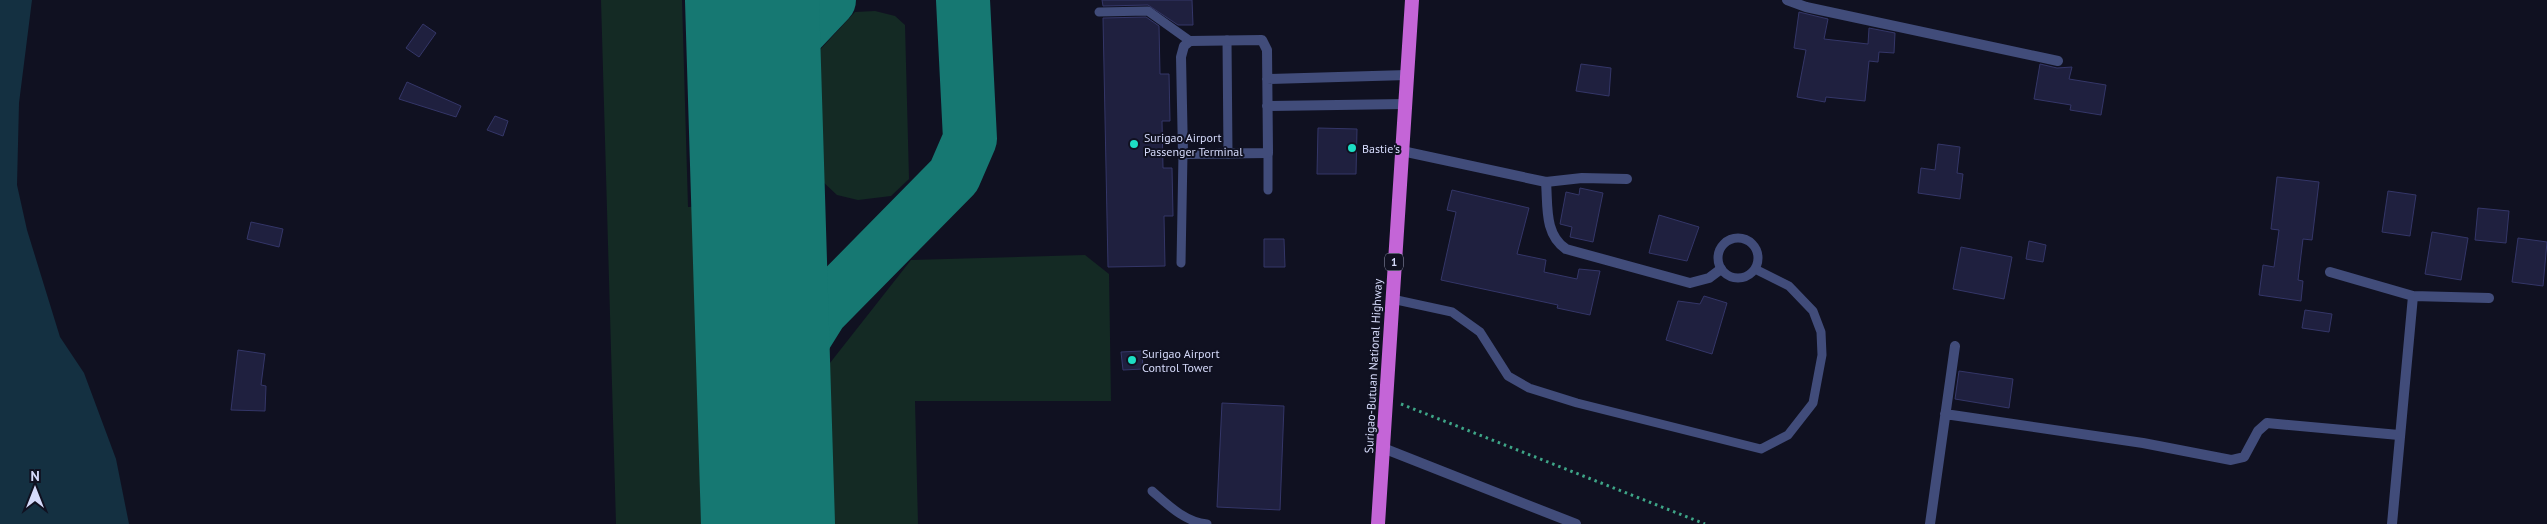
<svg xmlns="http://www.w3.org/2000/svg" width="2547" height="524" viewBox="0 0 2547 524" font-family="'PT Sans',sans-serif">
	<style>
		.green { fill: #142a24 }
		.water { fill: #143041 }
		.lines { fill: none; stroke-linecap: round; stroke-linejoin: round }
		.taxiway { stroke: #167872; stroke-width: 54 }
		.runway { stroke: #167872; stroke-width: 134 }
		.building { fill: #1f203f; stroke: #343668 }
		.path { stroke: #3ea587; stroke-width: 3; stroke-dasharray: 2.5 4; stroke-linecap: butt }
		.service { stroke: #414c7a; stroke-width: 9 }
		.minor { stroke: #414c7a; stroke-width: 10 }
		.trunk { stroke: #c465d7; stroke-width: 14 }
		.poi-dot { fill: #1ddec4; stroke: #101121; stroke-width: 2 }
		.labels { text-anchor: middle; dominant-baseline: central; stroke-width: 4; stroke-linejoin: round; paint-order: stroke }
		.shield { fill: #101121; stroke: #9a9eb9; stroke-width: 1 }
		.shield-label { font-size: 11px; font-weight: bold; fill: #d5dafa }
		.poi-label { font-size: 12px; fill: #d5dafa; stroke: #101121; text-anchor: start }
		.street-label { font-size: 12px; fill: #d5dafa; stroke: #101121 }
	</style>
	<rect width="100%" height="100%" fill="#101121"/>
	<!-- green -->
	<path class="green" d="M601,0H682L688,207L711,206L719,465H700L701,524H616Z
		M875,11L895,16L905,25L909,179L891,196L858,200L837,195L821,180L817,53L855,12Z
		M1085,255L1109,274L1111,401H915L918,524H834L832,459H812L811,422L828,421L826,368L911,260Z"/>
	<!-- water -->
	<path class="water" d="M0,0H32L19,103L17,185L27,230L60,337L84,373L116,459L129,524H0Z"/>
	<g class="lines">
		<!-- taxiway -->
		<path class="taxiway" d="M754,79L829,0
			M764,418L783,372L821,311L954,176L970,139L963,0"/>
		<!-- runway -->
		<path class="runway" d="M752,0L768,524"/>
	</g>
	<!-- building -->
	<path class="building" d="M1102,0H1192L1193,25H1178L1148,5L1103,6Z
		M1799,12L1828,19L1824,39L1868,44L1869,28L1895,33L1894,53L1879,52L1878,62L1869,61L1865,101L1826,97L1825,102L1797,97L1806,50L1794,48Z
		M1146,17L1159,26L1160,74H1169L1170,121H1162L1163,168H1172L1173,216H1164L1165,266L1108,267L1103,18Z
		M423,24L436,33L419,57L406,48Z
		M1581,64L1611,68L1609,96L1576,91Z
		M2040,64L2057,68L2072,67L2069,79L2106,85L2101,115L2070,110L2071,105L2034,99Z
		M407,82L461,106L456,117L399,99Z
		M495,116L508,121L503,136L487,130Z
		M1318,128L1357,129L1356,174H1317Z
		M1938,144L1960,147L1957,173L1963,174L1960,199L1918,193L1921,168L1935,170Z
		M2277,177L2319,182L2312,240L2303,239L2298,280L2303,281L2301,301L2259,295L2263,265L2274,267L2279,230L2271,229Z
		M1580,188L1603,193L1593,242L1570,237L1572,227L1560,224L1566,192L1579,195Z
		M1452,190L1529,208L1517,254L1546,260L1544,272L1577,279L1579,269L1600,271L1590,315L1557,308L1558,305L1441,280L1456,212L1447,210Z
		M2388,191L2416,195L2410,236L2382,232Z
		M2478,208L2509,211L2506,243L2475,240Z
		M1659,215L1699,227L1687,261L1649,253Z
		M251,222L283,229L279,247L247,239Z
		M2432,232L2468,238L2461,280L2425,274Z
		M2518,238L2547,242L2543,286L2512,282Z
		M1264,239H1284L1285,267H1264Z
		M2029,241L2046,245L2043,262L2026,259Z
		M1961,247L2012,257L2004,299L1953,289Z
		M1704,296L1727,303L1712,354L1666,340L1678,301L1700,304Z
		M2305,310L2332,314L2329,332L2302,328Z
		M238,350L265,354L261,385L266,386L265,411L231,410Z
		M1142,351L1143,369L1123,370L1121,352Z
		M1959,371L2013,379L2009,408L1955,399Z
		M1222,403L1284,406L1280,510L1217,507Z"/>
	<g class="lines">
		<!-- path -->
		<path class="path" d="M1401,404L1705,524"/>
		<!-- service -->
		<path class="service" d="M1099,12L1148,11L1190,41
			M1227,40L1228,154
			M1268,153V190
			M1718 258a20 20 0 1 1 40 0a20 20 0 1 1-40 0Z
			M1181,263L1183,154
			M1392,299L1452,312L1480,332L1508,376L1529,388L1577,403L1761,449L1788,435L1813,403L1822,355L1821,332L1813,311L1789,286L1755,269
			M1152,491C1168,505 1185,522 1207,524"/>
		<!-- minor -->
		<path class="minor" d="M1787,0L1806,7L2058,61
			M1262,40L1267,50L1268,153L1183,154L1181,57L1184,46L1190,41Z
			M1267,79L1407,75
			M1267,106L1405,104
			M1402,151L1546,182L1582,178L1627,179
			M1546,182C1548,206 1544,234 1566,249L1690,283L1709,278L1721,269
			M2330,272L2413,296L2489,298
			M1945,414L2143,443L2231,460L2244,457L2258,431L2267,423L2399,435
			M1383,448L1576,524
			M1930,524L1955,346
			M2392,524L2413,296"/>
		<!-- trunk -->
		<path class="trunk" d="M1378,524L1412,0"/>
	</g>
	<!-- markers -->
	<g class="poi-dot">
		<circle cx="1134" cy="144" r="5"/>
		<circle cx="1352" cy="148" r="5"/>
		<circle cx="1132" cy="360" r="5"/>
	</g>
	<g class="labels">
		<!-- shield labels -->
		<rect class="shield" x="1385" y="253.5" width="18" height="17" rx="4"/>
		<g class="shield-label">
			<text x="1394" y="262">1</text>
		</g>
		<!-- poi labels -->
		<g class="poi-label">
			<text x="1144" y="137">Surigao Airport<tspan x="1144" dy="14">Passenger Terminal</tspan></text>
			<text x="1362" y="148">Bastie's</text>
			<text x="1142" y="353">Surigao Airport<tspan x="1142" dy="14">Control Tower</tspan></text>
		</g>
		<!-- street labels -->
		<g class="street-label">
			<text transform="translate(1373 366) rotate(-87)">Surigao-Butuan National Highway</text>
		</g>
	</g>
	<!-- north arrow -->
	<g transform="translate(35 489)" stroke="#101121" stroke-width="4" paint-order="stroke">
	<path d="M0-4L9 19L0 12L-9 19Z" fill="#d5dafa"/>
	<text y="-8" font-size="14" font-weight="bold" text-anchor="middle" fill="#d5dafa">N</text>
	</g>
</svg>
